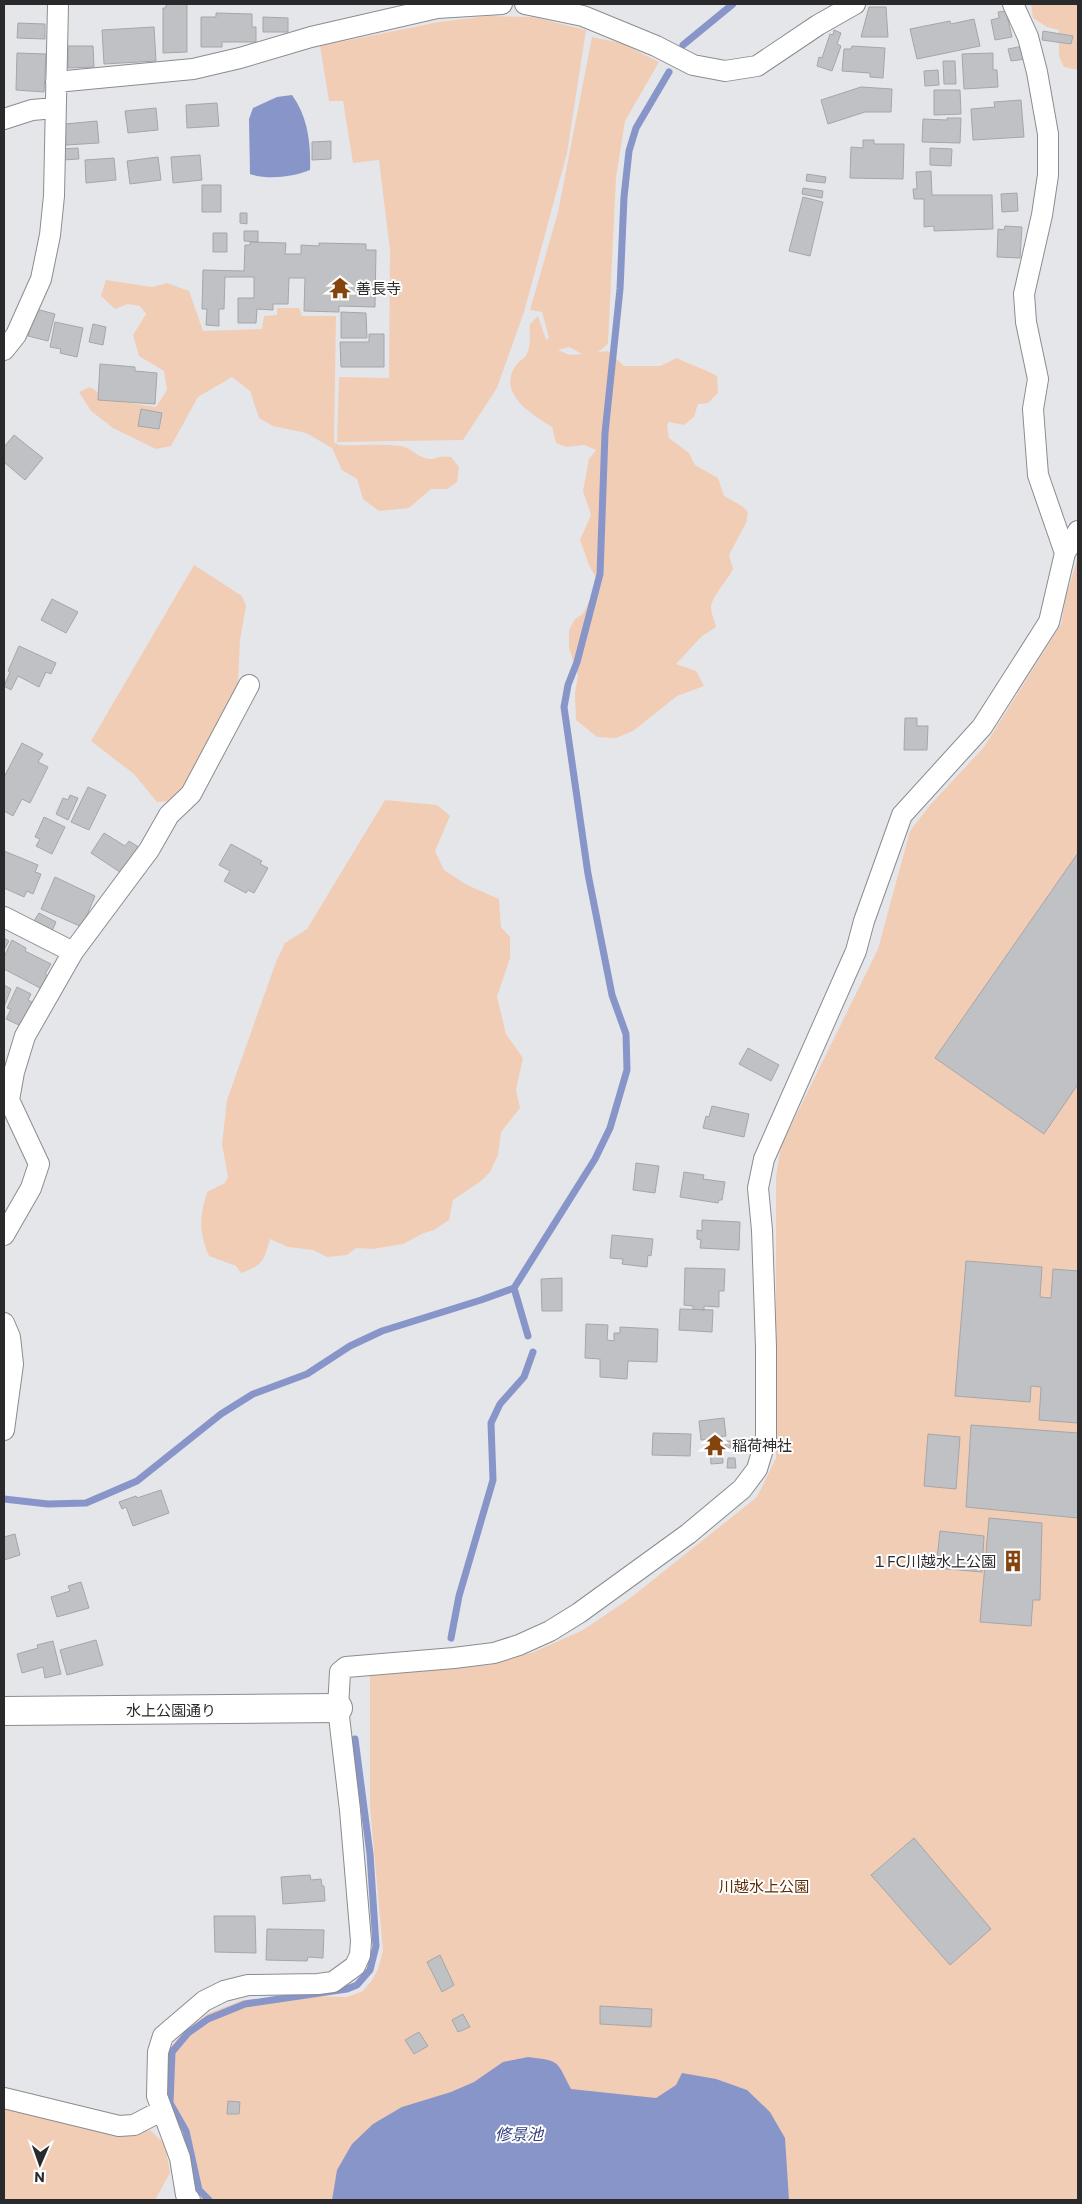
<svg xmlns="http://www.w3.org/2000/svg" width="1082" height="2204" viewBox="0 0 1082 2204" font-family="Commissioner,'Noto Sans JP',sans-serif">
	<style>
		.green { fill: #f2cdb6; fill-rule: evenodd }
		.water { fill: #8895c8 }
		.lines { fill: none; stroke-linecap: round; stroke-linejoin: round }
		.stream { stroke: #8895c8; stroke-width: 7 }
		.building { fill: #c0c1c4; stroke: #a5a6a9 }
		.street-casing { stroke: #8b8c8f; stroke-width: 22 }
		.secondary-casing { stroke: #8b8c8f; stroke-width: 30 }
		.street { stroke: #fff; stroke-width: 20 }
		.secondary { stroke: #fff; stroke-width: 28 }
		.labels { text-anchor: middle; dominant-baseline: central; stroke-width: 4; stroke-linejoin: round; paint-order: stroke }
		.poi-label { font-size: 15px; fill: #2a2a2c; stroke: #fff; text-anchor: start }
		.street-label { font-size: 15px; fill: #2a2a2c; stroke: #fff }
		.park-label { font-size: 15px; fill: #5f2e06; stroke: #fff }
		.water-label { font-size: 16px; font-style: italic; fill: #333e7d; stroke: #fff }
	</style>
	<rect width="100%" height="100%" fill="#e5e6ea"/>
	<!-- green -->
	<path class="green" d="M1031,4H1078V70L1064,67L1059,56V30L1047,27L1033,18Z
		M488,16L533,17L586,30L567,153L524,312L497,388L463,440L337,442L339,377L389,378L390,251L379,160L353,163L343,101H329L320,46L439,22Z
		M592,37L621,43L659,62L625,121L616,177L608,344L598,352L608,351L624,366H660L677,358C691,366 704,368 717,376L718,393L708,403L698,404L694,417L684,425L669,422L667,426L669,438L689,453L695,465L718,478L724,496L742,506L748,512L746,523L729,555L733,569C728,580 712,596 711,607C711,613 715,621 716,627L702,636L676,664L696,671L704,686L677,696L633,731L616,738L597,737L576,720L575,693L578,676L569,648V630L575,619L583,614L592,596L596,578L589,565L580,540L591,515L583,491L589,459L596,450L584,445L566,447L556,443L552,427C532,414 496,394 516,365C520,360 526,358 528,351C531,343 529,332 530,324L538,316L546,340L549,338L542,312L530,310L558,212ZM569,347L582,354H583L570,355L558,350Z
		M106,280L152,287L167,283L189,291L203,331L262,329L264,316L277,315V308H299L302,316H336L334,442L339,445C359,446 381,443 401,446C412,448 418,458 429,459C438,459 440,455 451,457L459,467L457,482L447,489H431L409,508L379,511L363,499L357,479L342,470L332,448L306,433L273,426L259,418L250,391L232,377L198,397L171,446L156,449L113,428L91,411L79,392L90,387L110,400L156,407L167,390L164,371L139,356L133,335L146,314L140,306L128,304L115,309L101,296Z
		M1078,557V2200H198L166,2102L169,2049L182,2033L209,2013L243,2000L314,1996L347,1997L363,1991L372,1980L378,1969L383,1951L370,1807V1676L490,1665L534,1652L583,1630L629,1599L757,1497L776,1458V1176L781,1146L878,949L910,831L931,804L984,747L1061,624L1065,600Z
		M194,565L242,596L246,606L240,640L238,683L191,779L168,801L157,802L134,774L91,741Z
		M385,800L437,805L450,816L435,851L444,870L467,885L499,899L501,927L510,937V958L497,997L506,1034L523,1058L516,1090L520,1108L501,1132L498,1155L490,1172L481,1181L453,1200L449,1220L434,1230L424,1233L403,1244L373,1249L356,1248L347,1255L327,1257L313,1250L288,1247L270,1239C264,1260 264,1265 241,1273L236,1266L209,1256C198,1231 200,1217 207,1192L225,1183L228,1177L222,1144L227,1100L276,962L285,943L307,929Z
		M4,2107L126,2135L150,2130L165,2144L170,2173L155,2200H4Z"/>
	<!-- water -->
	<path class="water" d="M292,95C308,117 311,144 310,170C293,177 268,180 250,174L249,119L253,108L277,97Z
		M528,2057C562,2061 556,2061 571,2089L656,2098L676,2085L682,2073L716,2079L747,2090L770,2112L785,2138L789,2200H332L337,2170L352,2144L373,2124L402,2107L451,2092L474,2082L503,2062Z"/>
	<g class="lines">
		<!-- stream -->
		<path class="stream" d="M683,45L733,4
			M514,1288L528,1336
			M4,1499L48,1504L86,1503L137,1481L221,1414L253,1394L307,1374L350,1346L382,1331L481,1300L514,1288L595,1159L610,1128L627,1070L626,1034L612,995L588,874L564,707L568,685L577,662L600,574L605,433L620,289L624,197L629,151L636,128L669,72
			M451,1638L459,1596L493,1480L491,1423L500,1404L524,1377L533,1352
			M209,2200L199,2190L186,2131L170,2103L172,2052L188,2033L208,2019L245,2004L347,1989L357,1985L370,1970L376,1946L370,1854L355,1739"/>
	</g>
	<!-- building -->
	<path class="building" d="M166,4H187V52L163,53V8H166Z
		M869,7H886L888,37H861Z
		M1006,11L1012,37L995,40L991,20L999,18L998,12Z
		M216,13L252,14V27H256V42H222V47H201V17H216Z
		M263,17L288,18V32H263Z
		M974,19L980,46L917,59L910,29L950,21L951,24Z
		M18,23L45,24V39L17,38Z
		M154,27L156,61L104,64L102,30Z
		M834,30L841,33L837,44L841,46L832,71L817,66L819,57L822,58L830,34L833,35Z
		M1043,31L1073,36L1071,44L1042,40Z
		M68,46H93L94,67L68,68Z
		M852,46L885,48L883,78L870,77V73L842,71L844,49H851Z
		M1023,46L1026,59L1011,61L1008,49Z
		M17,53L46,54L44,92L16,90Z
		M993,53V70H997L998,87L964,89L962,54Z
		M943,61H955L956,84H944Z
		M938,70L939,85L925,86L924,71Z
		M861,87L892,89L891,112H865L828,124L821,100Z
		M934,90H960L961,114L934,115Z
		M1021,100L1024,137L973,140L971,109L995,107L994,102Z
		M217,103L219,126L187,128L186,105Z
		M156,108L158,130L128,133L125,111Z
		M947,118H961L960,143L922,142L923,119L947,120Z
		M97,121L99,143L66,145L65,124Z
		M863,140H874V144H904L903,179L850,178L851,147L863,148Z
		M331,141V159L312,160V142Z
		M78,148L79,159L62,160L61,149Z
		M930,148L952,149L951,166L930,165Z
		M200,155L202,180L173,183L171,157Z
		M158,157L161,180L130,184L127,161Z
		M114,158L116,180L86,183L85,160Z
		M931,171L932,195H992L993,229L934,231V226L924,227V199H914L913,189H917L916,172Z
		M807,174L826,177L825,183L806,181Z
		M202,185H221V212H202Z
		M803,188L823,191L822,198L802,194Z
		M1017,193L1018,211L1002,212L1001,194Z
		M803,197L823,202L810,256L789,251Z
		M240,213H247V224L240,223Z
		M1005,226L1022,227L1020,258L997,257L998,229L1004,230Z
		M244,231H258V242L244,241Z
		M213,233H227V252H213Z
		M250,242L286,243L285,254H301V245L319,246V243L366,244V250H376L375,307L339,306V312L304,311L305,278H289L288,304H273V310L257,309L256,323H238V298H254V277H225L224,309H219V326L206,325L207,309H202L203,270L244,271L245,245H250Z
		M36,309L55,314L48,341L28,336Z
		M341,312L366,313L367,338H341Z
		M55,322L83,328L77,357L60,353L61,349L50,347Z
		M93,324L106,327L103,345L89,342Z
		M369,334H384V367H341L340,342H369Z
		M100,364L135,367V371L157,373L155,404L98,400Z
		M141,409L162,413L159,429L138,426Z
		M14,435L43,458L25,480L4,462V447Z
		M52,599L78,612L66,633L41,620Z
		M19,646L56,663L51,674L46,672L39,687L18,676L11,690L4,686L10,672L8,671Z
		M905,718H917V726H928L927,750H904Z
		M22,743L43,754L38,762L48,767L30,803L22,799L13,816L4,811V777Z
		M88,787L106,795L89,830L71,822Z
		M70,795L78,798L68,820L56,814L63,798L68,800Z
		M44,817L65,827L52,854L36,846L40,839L35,837Z
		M104,833L125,846L129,841L140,848L123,874L91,853Z
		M231,844L262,861L260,864L268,868L254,893L248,890L246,893L224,881L230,871L219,865Z
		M4,851L38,865L35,872L41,874L33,894L27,891L24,897L4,888Z
		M1078,853V1084L1044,1134L935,1058Z
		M55,877L95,896L82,927L41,909Z
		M39,913L56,922L52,931L34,921Z
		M4,938L9,941L4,950Z
		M12,940L26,948L25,951L51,964L45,974L49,976L42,989L4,969V957Z
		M4,985L11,989L4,1007Z
		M17,987L31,994L28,1000L34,1003L26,1021L22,1020L19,1025L6,1019L11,1009L7,1008Z
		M748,1048L779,1065L771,1081L739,1064Z
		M712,1106L749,1114L744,1137L703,1128L706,1116L709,1117Z
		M636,1163L659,1166L655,1193L633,1190Z
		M684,1172L704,1175L703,1179L725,1182L722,1200H719L718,1203L680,1197Z
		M702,1220L740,1222L739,1250L700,1248L701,1240L697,1239V1230L702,1231Z
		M612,1235L653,1239L651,1256L648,1255L647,1267L622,1264L623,1259L610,1258Z
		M966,1261L1042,1267L1040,1297L1051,1298L1053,1269L1078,1271V1423L1039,1420L1041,1387L1031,1386L1030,1402L955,1396Z
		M685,1268L725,1269L724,1291H719V1307L704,1306V1310L693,1309V1306L684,1305Z
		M562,1278V1311H542L541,1279Z
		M680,1309L713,1310L712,1332L679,1330Z
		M586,1324L608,1325L607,1340L614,1341V1333H620V1327L658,1329L657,1362L628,1361L627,1379L600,1377V1359L585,1358Z
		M724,1418L726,1436L719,1437L720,1440H717L718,1450L722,1449L723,1463L711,1464L710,1452H713L712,1439L701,1440L699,1421Z
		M971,1425L1078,1433V1518L966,1507Z
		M653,1433L691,1434L690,1456L652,1455Z
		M928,1434L960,1437L956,1489L924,1486Z
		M725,1441H731V1448H725Z
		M728,1458H735L736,1468H727Z
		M161,1490L169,1513L133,1526L126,1507L122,1509L119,1502L136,1496L137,1498Z
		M989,1518L1042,1523L1040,1600H1033L1031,1626L980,1622Z
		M940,1531L984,1536L982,1572L936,1568Z
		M15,1534L20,1555L4,1560V1537Z
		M81,1582L89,1608L57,1617L51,1597L70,1591L68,1586Z
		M96,1640L103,1665L67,1675L60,1650Z
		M53,1641L61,1674L45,1678L43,1667L22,1673L17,1654L38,1648L37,1645Z
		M914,1838L991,1929L950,1965L871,1875Z
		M310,1875L311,1880L321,1879L322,1886H324L325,1901L283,1904L281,1877Z
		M214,1916H255L256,1953L215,1952Z
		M267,1929L324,1930L323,1958L308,1957L307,1961L266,1960Z
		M440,1955L454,1985L442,1992L427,1962Z
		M600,2006L652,2009L651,2027L600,2024Z
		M463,2014L470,2027L458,2032L452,2020Z
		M419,2032L428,2046L414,2054L405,2040Z
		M228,2101L240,2102L239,2114H227Z"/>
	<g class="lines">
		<!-- street casing -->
		<g class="street-casing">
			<path id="street" d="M525,4L583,16L656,46L693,65L725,71L757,66L818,25L855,4
				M1013,4L1028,37L1037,72L1048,134V175L1042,215L1024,294L1026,322L1038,379L1033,409L1038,475L1065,553
				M56,82L193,69L240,58L311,37L437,8L502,4
				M4,119L32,110L55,108
				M4,350L16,335L41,279L50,235L54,196L58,4
				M4,917L73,952
				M4,1235L31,1188L39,1164L9,1100L14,1072L25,1036L73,952L149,850L169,815L191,794L249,685
				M4,1323L10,1337L13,1364L4,1430
				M4,2098L119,2126L134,2125L161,2111
				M190,2200L186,2195L180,2158L157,2096L158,2052L163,2036L204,2001L224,1991L248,1985L318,1984L333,1982L355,1966L360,1955L361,1941L350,1810L338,1708L340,1672L346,1667L454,1658L494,1653L519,1645L550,1631L579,1613L688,1534L742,1489L757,1469L766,1439V1347L762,1230L758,1188L764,1159L856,951L864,921L902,815L982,727L1049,622L1065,553L1078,531"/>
		</g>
		<!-- secondary casing -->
		<g class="secondary-casing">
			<path id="secondary" d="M4,1711L338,1708"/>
		</g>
		<!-- street -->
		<use href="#street" class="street"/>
		<!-- secondary -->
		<use href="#secondary" class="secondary"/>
	</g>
	<!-- icons -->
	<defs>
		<g id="temple-bare" transform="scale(1.725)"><path d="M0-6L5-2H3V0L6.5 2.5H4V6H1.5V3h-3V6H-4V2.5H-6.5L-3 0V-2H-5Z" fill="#85440e" stroke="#fff" stroke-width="2.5" paint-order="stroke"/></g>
		<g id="building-bare" transform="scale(1.725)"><path d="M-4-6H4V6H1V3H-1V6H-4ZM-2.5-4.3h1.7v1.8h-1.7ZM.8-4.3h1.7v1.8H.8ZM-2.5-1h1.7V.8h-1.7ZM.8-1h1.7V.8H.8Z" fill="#85440e" stroke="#fff" stroke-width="2.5" paint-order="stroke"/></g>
	</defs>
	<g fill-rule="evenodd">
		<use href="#temple-bare" x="340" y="288"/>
		<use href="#temple-bare" x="715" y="1445"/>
		<use href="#building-bare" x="1013" y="1561"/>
	</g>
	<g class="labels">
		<!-- poi labels -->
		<g class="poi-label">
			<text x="356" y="288">善長寺</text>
			<text x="732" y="1445">稲荷神社</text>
			<text x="996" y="1561" text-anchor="end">１FC川越水上公園</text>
		</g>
		<!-- street labels -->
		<g class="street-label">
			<text x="171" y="1710">水上公園通り</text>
		</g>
		<!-- park labels -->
		<g class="park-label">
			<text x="764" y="1886">川越水上公園</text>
		</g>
		<!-- water labels -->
		<g class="water-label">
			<text x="519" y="2133">修景池</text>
		</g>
	</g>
	<!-- border -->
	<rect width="1082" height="2204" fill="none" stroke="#2a2a2c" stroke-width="10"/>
	<!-- north arrow -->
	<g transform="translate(40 2164) rotate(182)" stroke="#ffffff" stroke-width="4" paint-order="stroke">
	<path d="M0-4L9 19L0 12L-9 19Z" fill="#2a2a2c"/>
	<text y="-8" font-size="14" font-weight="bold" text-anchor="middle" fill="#2a2a2c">N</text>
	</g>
</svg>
